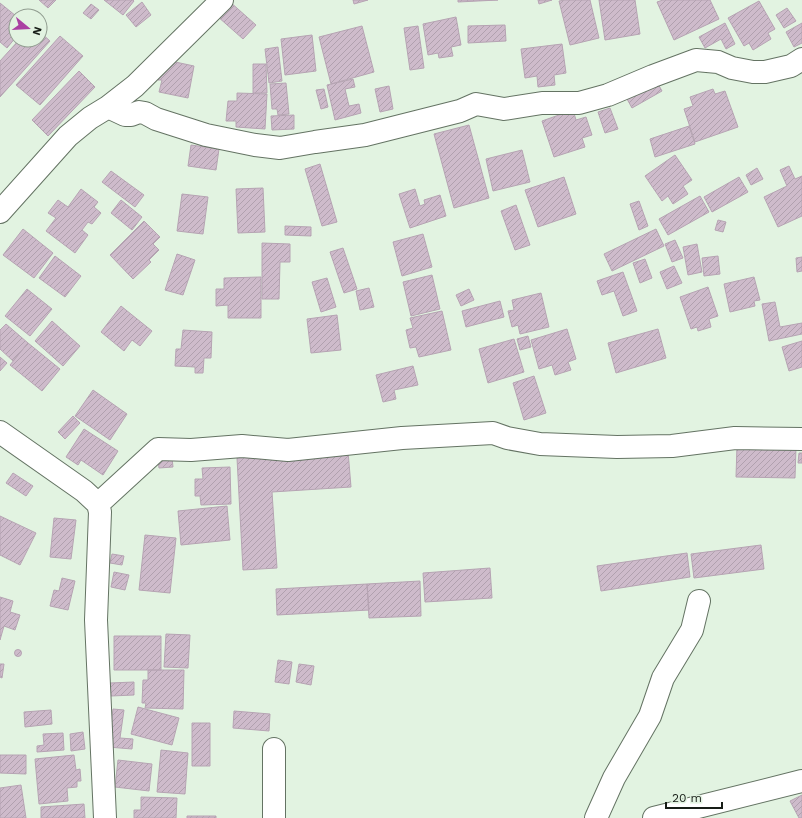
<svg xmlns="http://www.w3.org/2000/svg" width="802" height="818" viewBox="0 0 802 818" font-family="'Work Sans',sans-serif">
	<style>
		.building { fill: url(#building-hatch); stroke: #b6a4b3 }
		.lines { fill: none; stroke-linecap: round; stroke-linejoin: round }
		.minor-casing { stroke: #647363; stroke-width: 24 }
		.minor { stroke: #fff; stroke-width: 22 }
	</style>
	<defs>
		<pattern id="building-hatch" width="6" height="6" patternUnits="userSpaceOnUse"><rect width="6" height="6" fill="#cebbcb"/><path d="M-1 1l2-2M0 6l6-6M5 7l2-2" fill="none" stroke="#b0a0ae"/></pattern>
	</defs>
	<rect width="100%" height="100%" fill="#e2f3e1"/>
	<!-- building -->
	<path class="building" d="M39,0H56L48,8Z
		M104,0H133L134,1L123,15Z
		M353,0H368L354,4Z
		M458,0H498L458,2Z
		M538,0H552L539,4Z
		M565,0H590L599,38L570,45L559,1Z
		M599,0H635L640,34L605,40Z
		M663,0H710L719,19L674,40L657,2Z
		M229,1L256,25L243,39L217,16Z
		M759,1L775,29L768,33L771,39L753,50L749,43L744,46L728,18Z
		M142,2L151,15L136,27L126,15Z
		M0,3L16,16V37L7,48L0,42Z
		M91,4L99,10L91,19L83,13Z
		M787,8L796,21L784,28L776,15Z
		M456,17L461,45L451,47L453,56L439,58L438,53L428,55L423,24Z
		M725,23L735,44L726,49L721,39L705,48L699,37Z
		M802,23V43L794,47L786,32Z
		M505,25L506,41L468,43V26Z
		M362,26L374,72L331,84L319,37Z
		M418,26L424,68L410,70L404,28Z
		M40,32L50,41L0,97V61L19,40H40Z
		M312,35L316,71L285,75L281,39Z
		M60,36L83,56L40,105L16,85Z
		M562,44L566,73L554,75L555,85L538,87L537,76L525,78L521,49Z
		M278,47L282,81L269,83L265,49Z
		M166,60L194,66L188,98L159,92L162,80H158L161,66Z
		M253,64H266L267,93H253Z
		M79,71L95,87L48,136L32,120Z
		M353,79L355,87L345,89L349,106L359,104L361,113L335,120L327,85Z
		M657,82L662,91L632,108L627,99Z
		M286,83L289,114L278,115L277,109H272L270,84Z
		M389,86L393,109L380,112L375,89Z
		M324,89L328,107L321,109L316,90Z
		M713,89L715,94L725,91L738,127L695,142L684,109L693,106L690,97Z
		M237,93L267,94L265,129L236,127V121H226L228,101H237Z
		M610,108L618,129L605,133L598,112Z
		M573,110L576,120L586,117L592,135L582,138L585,147L554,157L542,121Z
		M294,115V129L272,130L271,116Z
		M469,125L489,198L454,208L434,134Z
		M689,126L695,144L655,157L650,139Z
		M191,145L219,149L216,170L188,166Z
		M522,150L530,182L493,191L486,159Z
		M675,155L692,180L683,186L688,194L673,204L668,196L662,201L645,176Z
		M320,164L337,222L322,226L305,169Z
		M789,166L795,179L802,176V216L778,227L764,197L787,186L780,170Z
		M757,168L763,179L751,185L746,175Z
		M111,171L144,195L135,207L102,182Z
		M564,177L576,214L538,227L525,190Z
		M739,177L748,192L712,212L704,197Z
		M263,188L265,232L238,233L236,189Z
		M81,189L98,202L94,207L101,213L92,224L88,222L82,230L88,235L75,253L46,231L56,218L48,213L58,200L68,207Z
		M415,189L420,206L425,204L424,200L440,195L446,216L410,228L399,194Z
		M182,194L208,197L203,234L177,231Z
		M700,196L709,212L668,235L659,219Z
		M121,200L142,217L132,230L111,213Z
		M639,201L648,226L639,230L630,204Z
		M516,205L530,245L515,250L501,211Z
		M718,220L726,222L723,232L715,230Z
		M144,221L160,237L153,244L159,250L149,260L151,262L133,279L110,255Z
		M285,226L311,227V236L285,235Z
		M23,229L53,253L34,278L3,255Z
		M656,229L664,246L612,271L604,254Z
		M423,234L432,267L402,276L393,242Z
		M675,240L683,258L672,262L665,244Z
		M262,243L290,244V262H280L279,299H262Z
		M697,244L702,272L688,275L683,247Z
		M343,248L357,289L344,293L330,252Z
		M177,254L195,260L183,295L165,290Z
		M55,256L81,276L65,297L39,278Z
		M718,256L720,274L704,276L702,258Z
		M802,257V271L797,272L796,258Z
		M645,259L652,278L640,283L633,263Z
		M674,266L682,283L667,289L660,272Z
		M623,272L637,311L623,316L614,291L602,295L597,281Z
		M432,275L440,309L411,316L403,282Z
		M261,277V318H228V305L216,306V289H224V278Z
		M754,277L760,300L754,301L755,306L730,312L724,284Z
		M327,278L336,307L321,312L312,282Z
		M708,287L718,316L709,319L711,327L698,331L697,327L691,329L680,297Z
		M369,288L374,307L360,310L356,291Z
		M27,289L52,309L30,336L5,316Z
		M469,289L474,300L461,306L456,295Z
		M541,293L549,327L520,334L518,325L512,327L508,311L514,310L512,300Z
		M500,301L504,317L466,327L462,311Z
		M775,302L780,327L802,323V334L769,341L762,304Z
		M121,306L152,331L140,346L132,340L124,351L101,332Z
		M442,311L451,350L419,357L416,347L410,348L406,330L413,328L410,318Z
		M337,315L341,350L311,353L307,319Z
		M52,321L80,346L63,366L35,341Z
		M6,324L28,343L13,361L0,349V330Z
		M567,329L576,359L568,362L571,370L555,375L552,365L539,369L531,340Z
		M658,329L666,358L616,373L608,343Z
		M183,330L212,332L211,358H204L203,373H195V367L175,366L176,349H181Z
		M528,336L531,347L520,350L517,339Z
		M514,339L524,372L488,383L479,349Z
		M802,341V367L789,371L782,347Z
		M28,343L60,369L42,391L10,365Z
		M0,357L7,363L0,371Z
		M413,366L418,385L394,390L396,399L383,402L376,375Z
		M534,376L546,413L524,420L513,383Z
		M93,390L127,414L110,440L75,416Z
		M73,416L80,423L65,439L58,432Z
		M84,429L118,451L103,475L81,460L78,465L66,457Z
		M737,445L796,447L795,478L736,477Z
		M348,451L351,487L272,492L277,568L243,570L237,458Z
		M799,453H802V463H798Z
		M172,458L173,467L159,468L158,460Z
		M230,467L231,504L201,505L200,496H195V479H203L202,468Z
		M13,473L33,486L26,496L6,483Z
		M227,506L230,540L181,545L178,511Z
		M0,516L36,533L20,565L0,555Z
		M54,518L76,520L71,559L50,557Z
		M145,535L176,538L170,593L139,590Z
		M761,545L764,569L694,578L691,554Z
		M687,553L690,577L601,591L597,566Z
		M112,554L124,556L122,565L110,563Z
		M490,568L492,598L425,602L423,573Z
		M114,572L129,575L125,590L111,587Z
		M62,578L75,581L68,610L50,606L54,590L59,591Z
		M420,581L421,616L369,618L367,584Z
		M367,584L369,610L277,615L276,589Z
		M0,597L13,601L10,612L20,615L15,630L4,626L0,640Z
		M166,634L190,635L188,668L164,667Z
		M114,636H161V670H114Z
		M14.5 653a3.5 3.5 0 1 1 7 0a3.5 3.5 0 1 1-7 0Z
		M278,660L292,662L289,684L275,682Z
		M0,664H4L2,678L0,677Z
		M299,664L314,666L311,685L296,682Z
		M148,670H184L183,709L145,708L146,703H142L143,680H148Z
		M134,682V695L111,696L110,683Z
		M138,707L179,718L172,745L131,734Z
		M113,709L124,710L120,738L133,739L132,749L108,747Z
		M51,710L52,724L25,727L24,712Z
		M234,711L270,714L269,731L233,728Z
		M192,723H210V766H192Z
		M83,732L85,749L71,751L70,734Z
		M63,733L64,750L37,752V746L44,745L43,734Z
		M161,750L188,753L185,794L157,792Z
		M0,755H26V774L0,773Z
		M74,755L76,770L80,769L81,781H77V787L67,788L68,801L39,804L35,759Z
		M118,760L152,764L149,791L115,787Z
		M21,785L26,818H0V788Z
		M802,795V818H799L790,801Z
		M141,797L177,798L176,818H134V810H141Z
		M84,804L85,818H41V807Z
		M187,816H216V818H187Z"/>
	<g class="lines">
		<!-- minor casing -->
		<g class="minor-casing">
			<path id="minor" d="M108,107L135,86L222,0
				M0,212L68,136L90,118L108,107L125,115H131L139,112L145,113L156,119L206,135L255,145L280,148L315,142L365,135L460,111L476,104L504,109L542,103H579L608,95L653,76L696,60L718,62L732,68L753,72H765L791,66L802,59
				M0,432L84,491L98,504L100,512L96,620L105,818
				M98,504L158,449L191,450L242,446L288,450L402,438L493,433L507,438L540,444L617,447L672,446L735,438L802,439
				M274,749V818
				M596,818L614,778L650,716L663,678L692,630L699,601
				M654,818L802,781"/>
		</g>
		<!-- minor -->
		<use href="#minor" class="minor"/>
	</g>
	<!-- north arrow -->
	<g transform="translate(28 28) rotate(108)"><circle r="19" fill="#e2f3e1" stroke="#919d90"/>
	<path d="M0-3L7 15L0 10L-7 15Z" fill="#aa40a2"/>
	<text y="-6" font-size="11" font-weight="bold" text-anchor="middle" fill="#171d17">N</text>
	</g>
	<!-- scale -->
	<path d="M666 802v6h56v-6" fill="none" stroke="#171d17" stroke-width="2"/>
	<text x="672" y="802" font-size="12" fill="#171d17" stroke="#e2f3e1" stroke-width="3" paint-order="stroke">20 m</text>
</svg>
